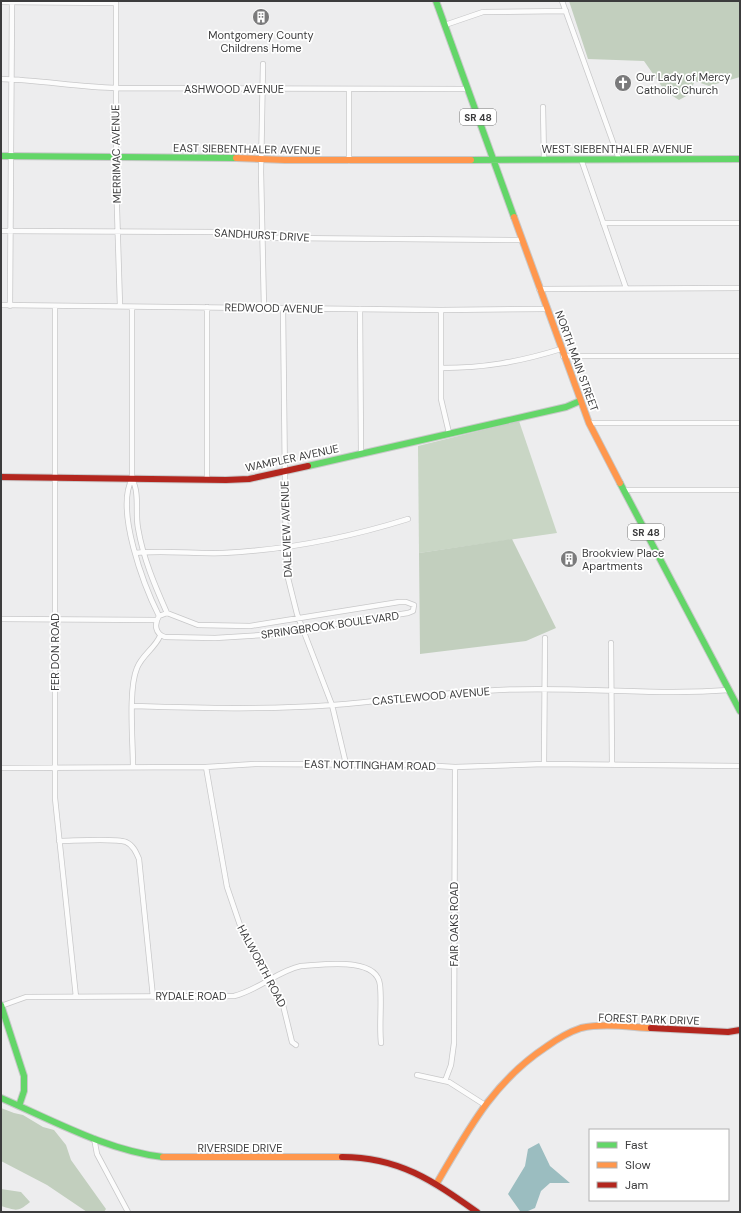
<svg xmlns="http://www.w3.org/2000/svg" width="741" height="1213" viewBox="0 0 741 1213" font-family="'DM Sans',sans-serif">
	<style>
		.green { fill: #c9d6c5 }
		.forest { fill: #c2cfbe }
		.water { fill: #9bbdc0 }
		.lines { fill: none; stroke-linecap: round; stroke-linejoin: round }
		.street-casing { stroke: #c8c8c9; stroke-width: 6 }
		.fast-casing { stroke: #c8c8c9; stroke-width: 8 }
		.slow-casing { stroke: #c8c8c9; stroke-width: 8 }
		.jam-casing { stroke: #c8c8c9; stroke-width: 8 }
		.street { stroke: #fcfcfc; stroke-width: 4.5 }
		.fast { stroke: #63d668; stroke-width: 6 }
		.slow { stroke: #ff974d; stroke-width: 6 }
		.jam { stroke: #b3261e; stroke-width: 6 }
		.labels { text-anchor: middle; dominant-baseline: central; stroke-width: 3.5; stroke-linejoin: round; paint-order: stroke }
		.shield { fill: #fff; stroke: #767677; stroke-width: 1 }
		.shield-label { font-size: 10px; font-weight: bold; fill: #3c3c3d }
		.poi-label { font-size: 11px; fill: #3c3c3d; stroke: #fff; text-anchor: start }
		.street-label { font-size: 11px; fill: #3c3c3d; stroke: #fff }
	</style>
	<rect width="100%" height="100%" fill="#ededee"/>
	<!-- green -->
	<path class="green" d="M519,421L557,533L419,553L418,446Z"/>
	<!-- forest -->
	<path class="forest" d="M569,1H740V77L709,86L695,81L688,95L679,100L665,91L644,61L588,59Z
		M512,539L556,628L526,641L420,654L419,553Z
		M1,1108L14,1113L23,1115L43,1127L54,1130L66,1145L71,1160L106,1209L104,1212H87L47,1185L1,1161Z
		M1,1189L21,1192L30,1202C17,1213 16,1210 1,1206Z"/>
	<!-- water -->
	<path class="water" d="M539,1143L550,1166L570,1183H550L541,1191L535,1208L528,1211H520L508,1194L525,1166L528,1149Z"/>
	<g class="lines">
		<!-- street casing -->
		<g class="street-casing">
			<path id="street" d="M116,1V177L120,306
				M562,1L619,159
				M1,2L116,3
				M445,25L483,12L566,11
				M263,64L261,172L264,308
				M1,79C40,80 77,87 116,88L468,89
				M543,107L544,159
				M581,159L626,288
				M349,161V90
				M603,223H739
				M1,231L218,232C240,233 261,238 284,238L522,240
				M539,289L740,288
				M1,305L441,310L546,309
				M10,306L12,1
				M55,306V798L76,997
				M132,307V479C115,510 144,586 159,616
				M283,308L286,570L297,614L332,705L346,764
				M360,309L361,453
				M441,310V399L449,433
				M563,356H740
				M441,368C484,368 519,362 561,349
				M589,423H740
				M132,479C140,493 135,513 138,528C143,558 155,586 167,613
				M207,480V307
				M623,490H740
				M135,553C164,550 194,554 223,553C287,550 347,538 408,519
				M399,602H406L414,605L413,611L408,613L264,635L215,638L165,637C155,634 154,624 159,616L167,613L198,625L250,626Z
				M1,619L156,620
				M611,643L612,765
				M133,706C200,708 266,710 333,705C388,701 443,692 499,690C575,686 652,696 729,690
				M544,764L545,638
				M133,767C133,742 128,689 137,668C142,655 155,648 160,636
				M206,767L227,887L242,931L283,1005L292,1042L296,1045
				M1,768L206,767L255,764L420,765L455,767L544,764L740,766
				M59,841C73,841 115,838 126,842C133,845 136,852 139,859L153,997
				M1,1006L26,997L234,996C259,990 277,971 301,966C322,965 377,956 380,985C382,1004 379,1024 381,1043
				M417,1075L449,1082L485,1105
				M445,1081L451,1065L454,1043L455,767
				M94,1138L97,1154L128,1212"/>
		</g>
		<!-- fast casing -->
		<g class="fast-casing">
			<path id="fast" d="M436,1L514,217
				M1,156L236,158
				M471,160L740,159
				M308,466L566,407L580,401
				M620,483L740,711
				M1,1005L24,1076V1091L19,1106
				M1,1098C52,1120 108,1151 163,1157"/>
		</g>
		<!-- slow casing -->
		<g class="slow-casing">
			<path id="slow" d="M236,158L285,160H471
				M514,217L589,423L620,483
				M163,1157H342
				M437,1183C468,1130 493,1082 546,1047C557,1039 569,1032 581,1028C603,1023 629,1027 651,1028"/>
		</g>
		<!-- jam casing -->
		<g class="jam-casing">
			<path id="jam" d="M1,477L226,480L249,479L308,466
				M651,1028L728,1032L740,1030
				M342,1157C399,1157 433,1181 477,1212"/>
		</g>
		<!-- street -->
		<use href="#street" class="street"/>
		<!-- fast -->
		<use href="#fast" class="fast"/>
		<!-- slow -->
		<use href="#slow" class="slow"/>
		<!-- jam -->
		<use href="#jam" class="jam"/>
	</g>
	<!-- icons -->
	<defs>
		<g id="building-disc" transform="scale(0.9)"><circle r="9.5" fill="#7a7a7b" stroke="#fff"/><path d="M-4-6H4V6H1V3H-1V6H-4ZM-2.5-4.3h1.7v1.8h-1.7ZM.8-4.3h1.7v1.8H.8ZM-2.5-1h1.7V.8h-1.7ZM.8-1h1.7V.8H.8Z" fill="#fff"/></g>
		<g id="church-disc" transform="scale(0.9)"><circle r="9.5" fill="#7a7a7b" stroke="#fff"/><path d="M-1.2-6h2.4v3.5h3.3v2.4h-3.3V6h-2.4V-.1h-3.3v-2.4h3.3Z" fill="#fff"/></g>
	</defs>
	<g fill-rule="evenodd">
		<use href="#building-disc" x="261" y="17"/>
		<use href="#church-disc" x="623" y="83"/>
		<use href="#building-disc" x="569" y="559"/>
	</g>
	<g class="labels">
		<!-- shield labels -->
		<g class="shield">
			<rect x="460" y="109" width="36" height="16" rx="3"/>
			<rect x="628" y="524" width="36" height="16" rx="3"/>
		</g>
		<g class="shield-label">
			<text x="478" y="117">SR 48</text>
			<text x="646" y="532">SR 48</text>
		</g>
		<!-- poi labels -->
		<g class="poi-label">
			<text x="261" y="35" text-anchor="middle">Montgomery County<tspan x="261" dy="13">Childrens Home</tspan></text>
			<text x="636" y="77">Our Lady of Mercy<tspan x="636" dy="13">Catholic Church</tspan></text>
			<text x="582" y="553">Brookview Place<tspan x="582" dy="13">Apartments</tspan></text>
		</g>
		<!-- street labels -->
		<g class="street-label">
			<text x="234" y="89">ASHWOOD AVENUE</text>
			<text transform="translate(247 149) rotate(1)">EAST SIEBENTHALER AVENUE</text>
			<text x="617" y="149">WEST SIEBENTHALER AVENUE</text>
			<text transform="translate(116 154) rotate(-91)">MERRIMAC AVENUE</text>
			<text transform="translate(262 235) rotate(3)">SANDHURST DRIVE</text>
			<text transform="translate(274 308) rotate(1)">REDWOOD AVENUE</text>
			<text transform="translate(577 361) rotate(70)">NORTH MAIN STREET</text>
			<text transform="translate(292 458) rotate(-12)">WAMPLER AVENUE</text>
			<text transform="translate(286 529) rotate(-92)">DALEVIEW AVENUE</text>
			<text transform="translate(330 625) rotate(-8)">SPRINGBROOK BOULEVARD</text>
			<text transform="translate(55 652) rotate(-90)">FER DON ROAD</text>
			<text transform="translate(431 696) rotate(-5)">CASTLEWOOD AVENUE</text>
			<text transform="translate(370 765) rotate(1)">EAST NOTTINGHAM ROAD</text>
			<text transform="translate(454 924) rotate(-90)">FAIR OAKS ROAD</text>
			<text transform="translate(262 966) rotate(62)">HALWORTH ROAD</text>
			<text x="191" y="996">RYDALE ROAD</text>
			<text transform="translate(649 1019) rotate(2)">FOREST PARK DRIVE</text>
			<text x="240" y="1148">RIVERSIDE DRIVE</text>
		</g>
	</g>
	<!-- border -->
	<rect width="741" height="1213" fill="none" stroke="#3c3c3d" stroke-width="4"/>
	<!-- legend -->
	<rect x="589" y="1129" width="140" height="72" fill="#ffffff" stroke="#b1b1b1"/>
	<rect x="597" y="1142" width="20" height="6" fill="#63d668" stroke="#b1b1b1"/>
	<text x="625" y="1149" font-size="12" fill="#3c3c3d">Fast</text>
	<rect x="597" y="1162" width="20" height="6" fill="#ff974d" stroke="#b1b1b1"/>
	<text x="625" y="1169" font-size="12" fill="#3c3c3d">Slow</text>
	<rect x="597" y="1182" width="20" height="6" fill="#b3261e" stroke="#b1b1b1"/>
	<text x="625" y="1189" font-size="12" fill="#3c3c3d">Jam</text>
</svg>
